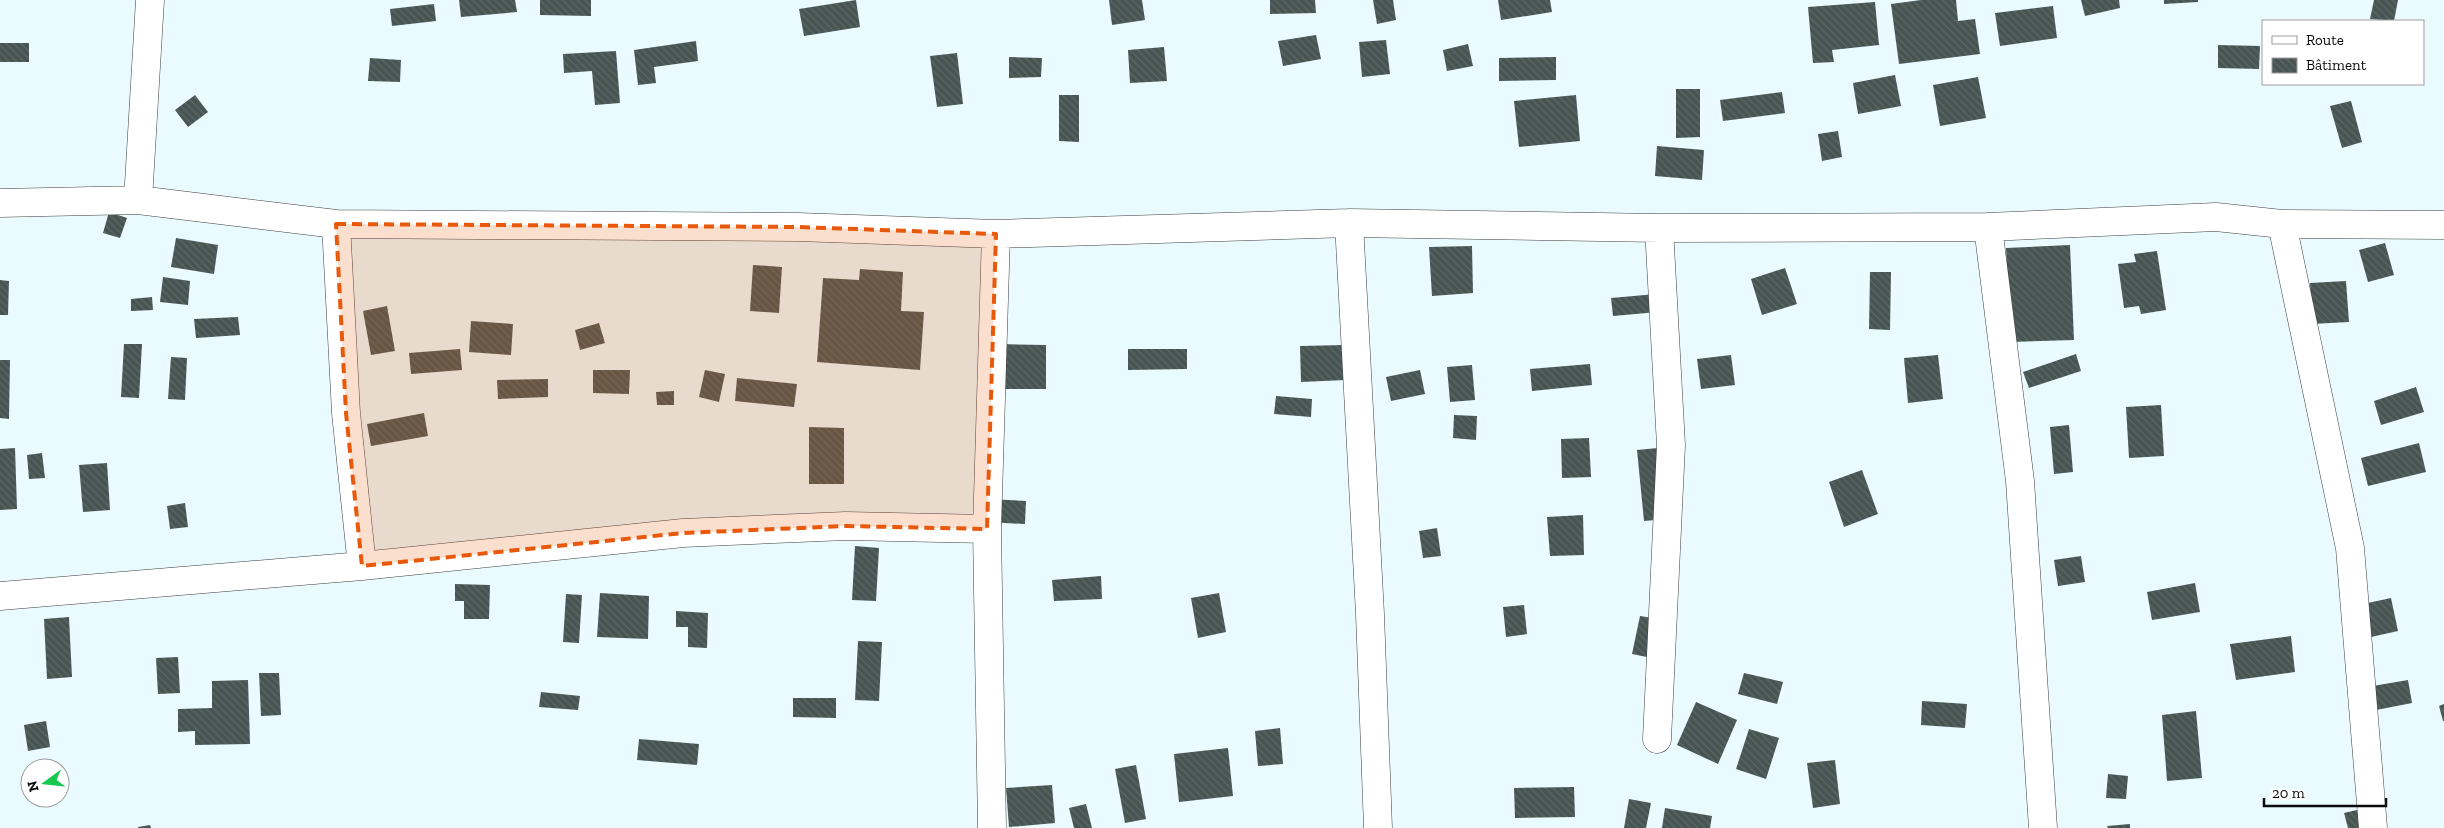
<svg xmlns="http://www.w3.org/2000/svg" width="2444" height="828" viewBox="0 0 2444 828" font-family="'Zilla Slab',serif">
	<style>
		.building { fill: url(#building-back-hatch) }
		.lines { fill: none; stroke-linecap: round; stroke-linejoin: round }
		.street-casing { stroke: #3e3e3e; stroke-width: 29 }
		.street { stroke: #fff; stroke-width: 28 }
		.marked { fill: #e8590c; fill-opacity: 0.2; stroke: #e8590c; stroke-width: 4; stroke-dasharray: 10 6; stroke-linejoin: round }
	</style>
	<defs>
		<pattern id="building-back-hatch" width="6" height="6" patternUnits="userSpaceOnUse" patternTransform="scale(1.25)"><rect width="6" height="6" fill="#475552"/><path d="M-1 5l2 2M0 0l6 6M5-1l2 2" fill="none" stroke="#5d6866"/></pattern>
	</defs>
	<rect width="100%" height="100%" fill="#eafbff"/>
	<!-- building -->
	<path class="building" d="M459,0H515L517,12L461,17Z
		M540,0H591V16L540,15Z
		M856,0L860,27L804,36L799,9Z
		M1109,0H1142L1145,20L1112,25Z
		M1270,0H1315L1316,13L1270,14Z
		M1373,0H1393L1396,20L1377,24Z
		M1498,0H1550L1552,12L1501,20Z
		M1921,0H1956L1958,21L1975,19L1980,54L1899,64L1891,4Z
		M2081,0H2119L2120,8L2085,16Z
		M2164,0H2198V2L2164,4Z
		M2374,0H2398L2394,21L2370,19Z
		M1875,2L1879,45L1832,50L1834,62L1813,63L1808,7Z
		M434,4L436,21L392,26L390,9Z
		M2053,6L2057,38L2000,46L1995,13Z
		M1316,35L1321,59L1283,66L1278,41Z
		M1386,40L1390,74L1362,77L1359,42Z
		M696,41L698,61L654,67L656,83L638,85L634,50Z
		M0,43H29V62H0Z
		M1468,44L1473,66L1447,71L1443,50Z
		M2218,45L2260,46L2259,69L2218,68Z
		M1164,47L1167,81L1130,83L1128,50Z
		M616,51L620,103L595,105L592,71L564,73L563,54Z
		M957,53L963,104L937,107L930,56Z
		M1009,57L1042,58L1041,77L1009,78Z
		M1556,57V80L1499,81V58Z
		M370,58L401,60L400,82L368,81Z
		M1895,75L1901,106L1858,114L1853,83Z
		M1978,77L1986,118L1940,126L1933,85Z
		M1676,89H1700V137L1676,138Z
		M1782,92L1785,113L1723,121L1720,100Z
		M195,95L208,112L188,127L175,110Z
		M1059,95H1079V142L1059,141Z
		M1576,95L1580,141L1519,147L1514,101Z
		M2351,101L2362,142L2342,148L2330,106Z
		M1838,131L1842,157L1822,161L1818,134Z
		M1657,146L1704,150L1702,180L1655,176Z
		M109,212L127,218L120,238L103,233Z
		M176,238L218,245L214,274L171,267Z
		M2385,243L2394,275L2368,282L2359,250Z
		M2070,245L2074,340L2010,342L2006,248Z
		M1472,246L1473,293L1432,296L1429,247Z
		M2157,251L2166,310L2141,314L2139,306L2124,308L2118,264L2136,262L2134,254Z
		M753,265L782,267L779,313L750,311Z
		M1785,268L1797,304L1762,315L1751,279Z
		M860,269L903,272L901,311L924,312L920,370L817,362L823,278L859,280Z
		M1870,272H1891L1890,330L1869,329Z
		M163,277L190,281L188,305L160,302Z
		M0,280L9,281L8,315H0Z
		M2346,281L2349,322L2312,324L2310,283Z
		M1656,294L1658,312L1613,316L1611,298Z
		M152,297L153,310L131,311V299Z
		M387,306L395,351L371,355L363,311Z
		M238,317L240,335L196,338L194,319Z
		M471,321L513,324L511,355L469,352Z
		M599,323L605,343L580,350L575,330Z
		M124,344H142L139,398L121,397Z
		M998,344L1046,345V389H998Z
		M1345,345L1346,380L1301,382L1300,346Z
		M460,349L462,370L411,374L409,353Z
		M1128,349H1187V369L1128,370Z
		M2076,354L2081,371L2029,388L2023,372Z
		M1731,355L1735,385L1701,389L1697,359Z
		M1938,355L1943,399L1908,403L1904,358Z
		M171,357L187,358L185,400L168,399Z
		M0,360H10L9,419L0,418Z
		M1590,364L1592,385L1532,391L1530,369Z
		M1472,365L1475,400L1450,402L1447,367Z
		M593,370H630L629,394L593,393Z
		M705,370L725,374L719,402L699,397Z
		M1420,370L1425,394L1391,401L1386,377Z
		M737,378L797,384L794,407L735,401Z
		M548,379V397L498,399L497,380Z
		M2416,387L2424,412L2381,425L2374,401Z
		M674,391V405H657L656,392Z
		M1276,396L1312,399L1311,417L1274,414Z
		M2161,405L2164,456L2129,458L2126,407Z
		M424,413L428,436L371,446L367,424Z
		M1454,415L1477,416L1476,440L1453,438Z
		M2069,425L2073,472L2054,474L2050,427Z
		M809,427L844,428V484H809Z
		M1589,438L1591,477L1562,478L1561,439Z
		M2419,443L2426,472L2368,486L2361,458Z
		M15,448L17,509L0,510V449Z
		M1658,448L1667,519L1644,521L1637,450Z
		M42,453L45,478L29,479L27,455Z
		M107,463L110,510L83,512L79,465Z
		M1862,470L1878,514L1844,527L1829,482Z
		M988,499L1026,501L1025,524L987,522Z
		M185,503L188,527L170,529L167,506Z
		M1583,515L1584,555L1550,556L1547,517Z
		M1437,528L1441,556L1423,558L1419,531Z
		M855,546L879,548L876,601L852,600Z
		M2081,556L2085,582L2058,586L2054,560Z
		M1101,576L1102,599L1054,601L1052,580Z
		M2195,583L2200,612L2152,620L2147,592Z
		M455,584L490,585L489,619H464V601H455Z
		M600,593L649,596L648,639L597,637Z
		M1219,593L1226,632L1198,638L1191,598Z
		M566,594L582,595L579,643L563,642Z
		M2391,598L2398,631L2371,637L2363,604Z
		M1524,605L1527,634L1506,637L1503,607Z
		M676,611L708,613L707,648L688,647V627H676Z
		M1640,616L1659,619L1652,658L1632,654Z
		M69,617L72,677L47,679L44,619Z
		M2291,636L2295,672L2236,680L2230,644Z
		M858,641L882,642L879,701L855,700Z
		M178,657L180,693L158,694L156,658Z
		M259,673H279L281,715L261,716Z
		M1744,673L1783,682L1777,704L1738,694Z
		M248,680L250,744L195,745V731L178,732V709L212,708V681Z
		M2408,680L2412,703L2371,711L2367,687Z
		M541,692L580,696L578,710L539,707Z
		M793,698H836V718L793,717Z
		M1922,701L1967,704L1965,728L1921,725Z
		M1696,702L1737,720L1718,764L1677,745Z
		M2444,704V721H2443L2439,706Z
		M2196,711L2202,778L2167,781L2162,715Z
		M46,721L50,747L28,751L24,725Z
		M1280,728L1283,764L1258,766L1255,731Z
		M1749,729L1779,738L1766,779L1736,769Z
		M639,739L699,744L697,765L637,760Z
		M1228,748L1233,796L1179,802L1174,754Z
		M1835,760L1840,804L1813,808L1807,763Z
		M1136,765L1146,819L1125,823L1115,769Z
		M2108,774L2128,776L2126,799L2106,798Z
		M1052,785L1055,823L1009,827L1006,788Z
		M1574,787L1575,817L1515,818L1514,788Z
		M1629,799L1651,803L1646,828H1624Z
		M1086,804L1092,828H1074L1069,808Z
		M1665,808L1712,816L1710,828H1662Z
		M2361,809L2359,828H2348L2344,813Z
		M2130,824V828H2108L2107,826Z
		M150,825L151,828H138V827Z"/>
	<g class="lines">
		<!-- street casing -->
		<g class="street-casing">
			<path id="street" d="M138,200L150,0
				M0,203L138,200L336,224L798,227L996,234L1349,223L1659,228L1988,227L2216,217L2282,224L2444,225
				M1349,223L1370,614L1378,828
				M336,224L346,413L362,566
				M2282,224L2350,548L2373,828
				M1988,227L2020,481L2043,828
				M0,596L362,566L683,533L846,526L987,529
				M1657,739L1671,445L1659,228
				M992,828L987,529L996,234"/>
		</g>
		<!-- street -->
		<use href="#street" class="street"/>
	</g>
	<!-- marked area -->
	<path class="marked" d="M336,224L798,227L996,234L987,529L846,526L683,533L362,566L346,413Z"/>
	<!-- legend -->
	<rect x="2262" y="20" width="162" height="65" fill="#ffffff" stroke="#9d9d9d"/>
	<rect x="2272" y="36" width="25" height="8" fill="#ffffff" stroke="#9d9d9d"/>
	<text x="2306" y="45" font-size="15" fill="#0b0b0b">Route</text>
	<rect x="2272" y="58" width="25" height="15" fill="url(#building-back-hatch)" stroke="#9d9d9d"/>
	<text x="2306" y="70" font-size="15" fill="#0b0b0b">Bâtiment</text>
	<!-- north arrow -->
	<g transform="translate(45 783) rotate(255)"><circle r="24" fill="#ffffff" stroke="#9d9d9d"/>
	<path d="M0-4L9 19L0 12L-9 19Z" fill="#17c851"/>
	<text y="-8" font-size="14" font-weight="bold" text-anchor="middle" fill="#0b0b0b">N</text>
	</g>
	<!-- scale -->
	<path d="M2264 798v8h122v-8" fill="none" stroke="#0b0b0b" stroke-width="2.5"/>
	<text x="2272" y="798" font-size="15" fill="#0b0b0b" stroke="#ffffff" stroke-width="4" paint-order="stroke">20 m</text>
</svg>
